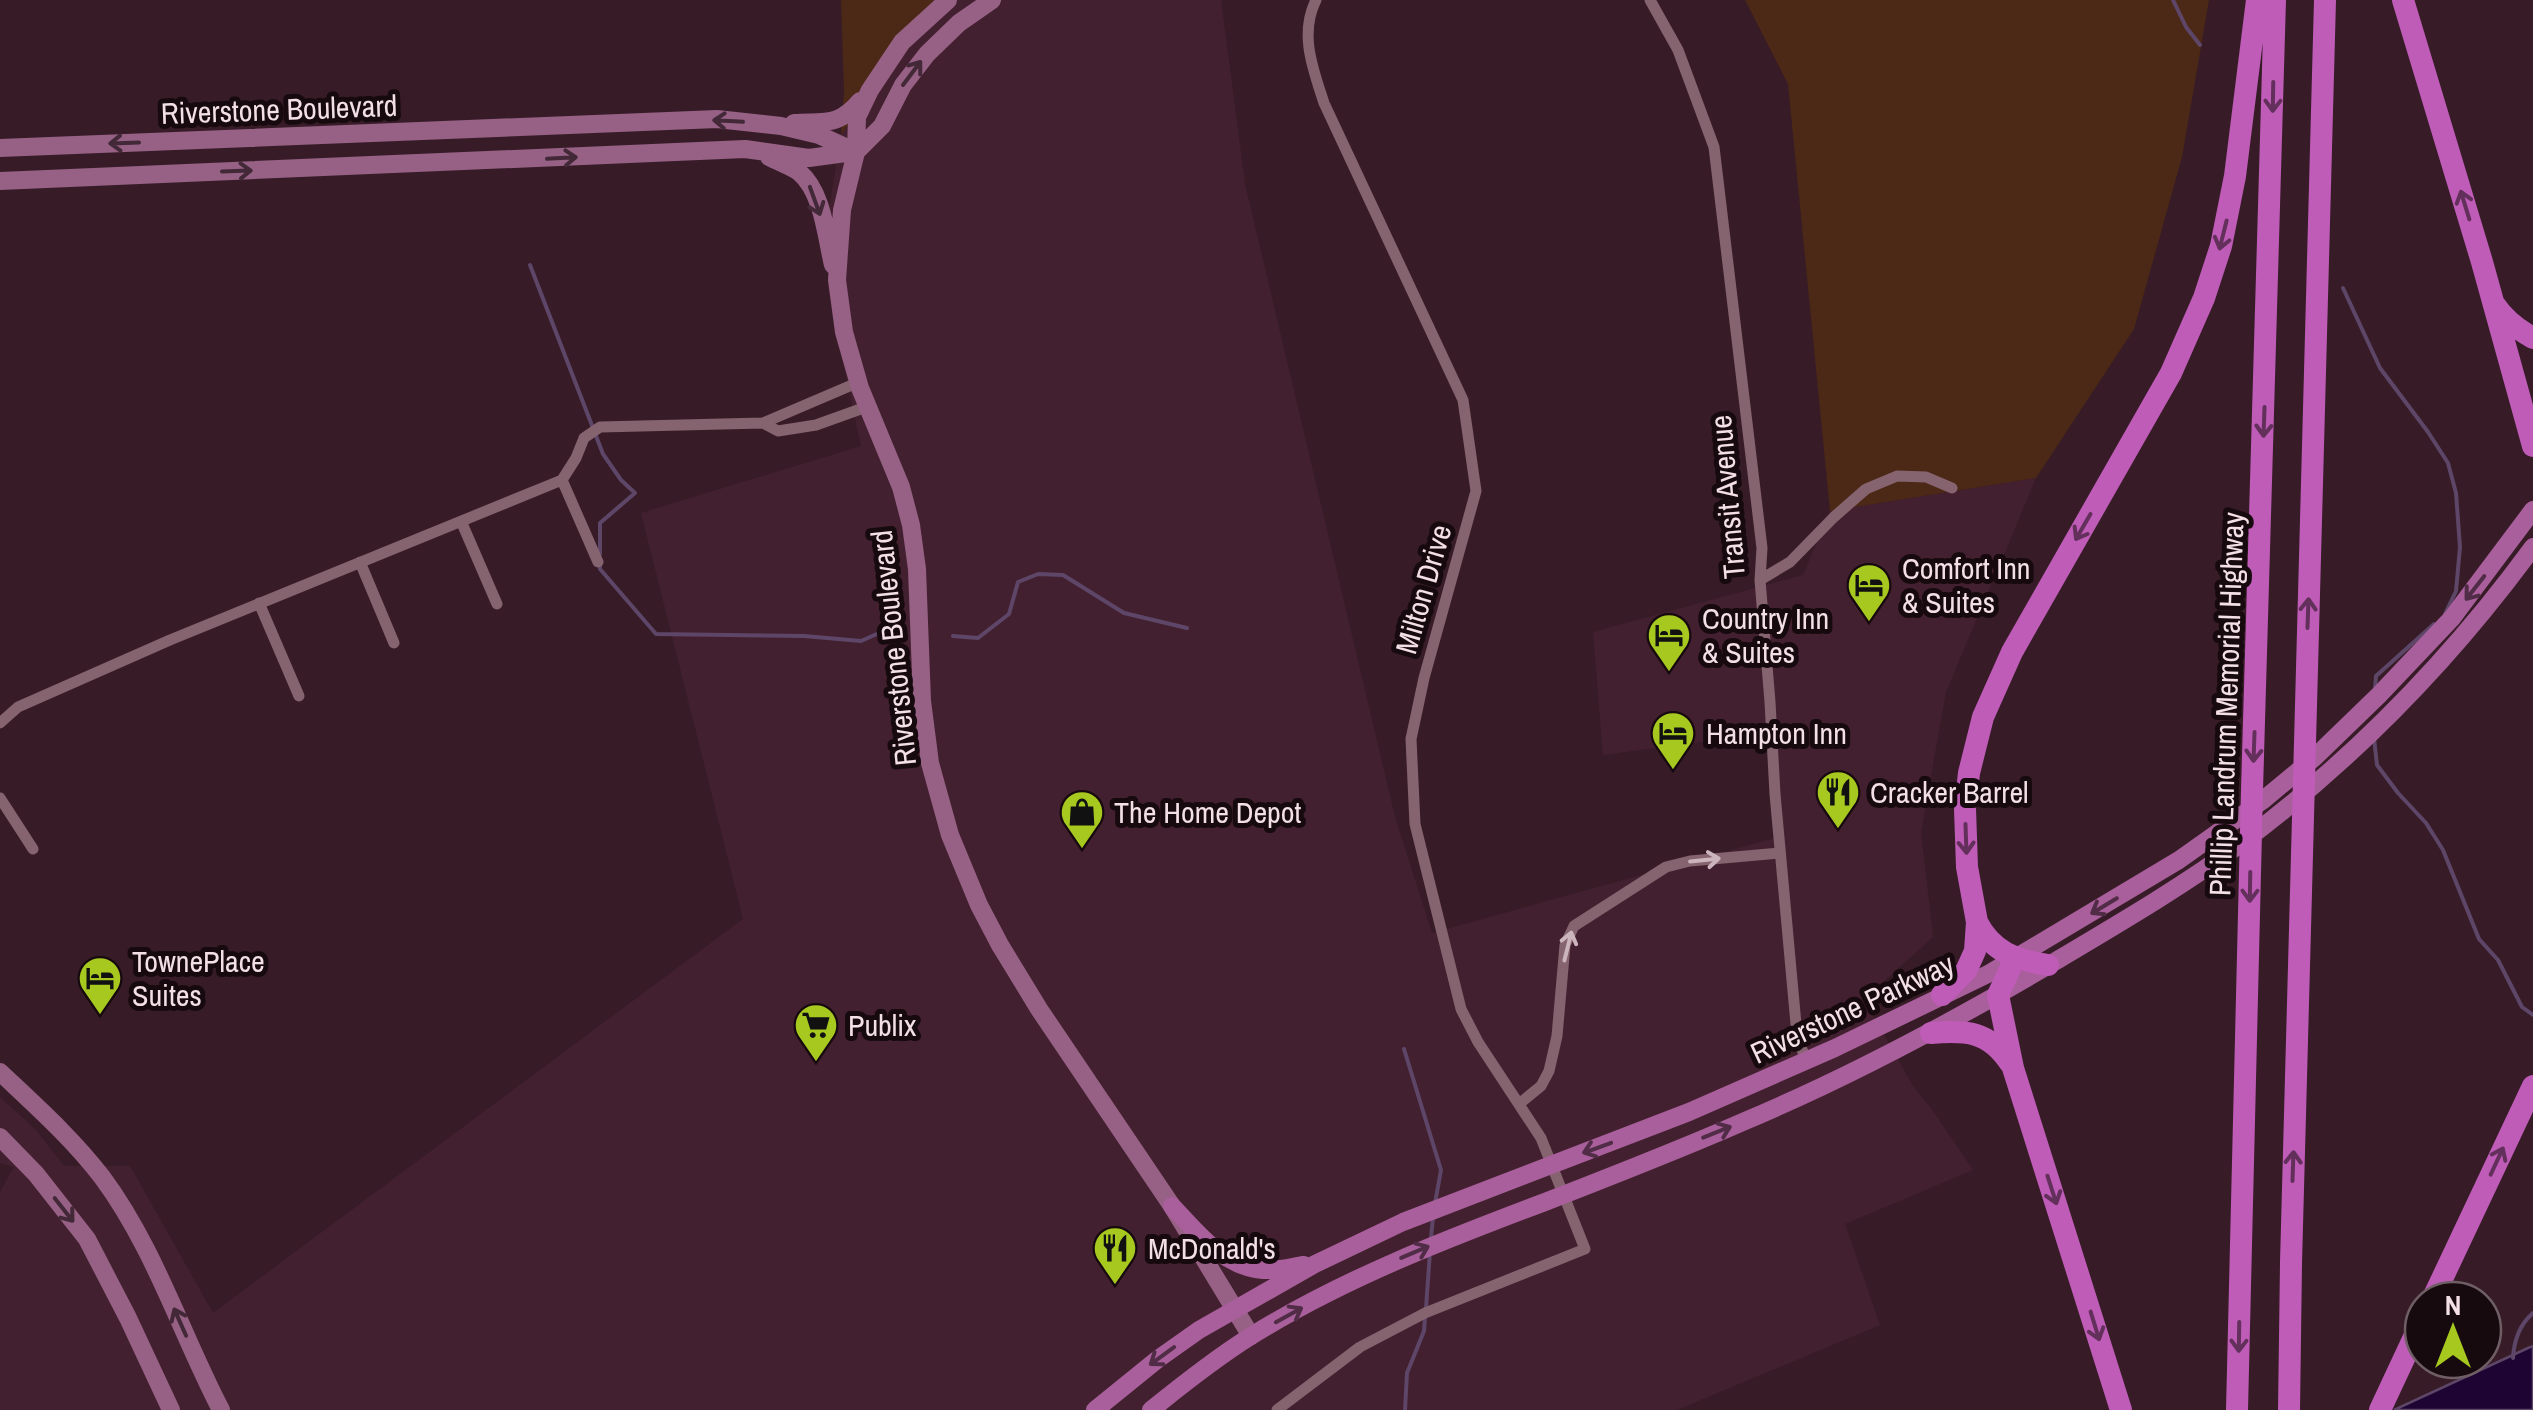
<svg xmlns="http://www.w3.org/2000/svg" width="2533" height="1410" viewBox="0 0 2533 1410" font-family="'Archivo Narrow',sans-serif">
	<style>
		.built { fill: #43202f }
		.green { fill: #4c2816 }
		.water { fill: #1d0432; stroke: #5d4668; stroke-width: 2.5 }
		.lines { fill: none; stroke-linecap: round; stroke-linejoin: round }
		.stream { stroke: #5d4668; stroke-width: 4 }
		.street { stroke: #85636f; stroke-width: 11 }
		.secondary { stroke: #966185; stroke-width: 18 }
		.primary { stroke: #a85f9b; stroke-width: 18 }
		.highway { stroke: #bf5cb8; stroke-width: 22 }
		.oneway { stroke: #432838 }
		.oneway2 { stroke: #632f5b }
		.oneway3 { stroke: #512c47 }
		.oneway4 { stroke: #ccb4bc }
		.labels { text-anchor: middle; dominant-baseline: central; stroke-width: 10; stroke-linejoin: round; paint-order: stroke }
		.street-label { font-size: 30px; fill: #f3dfe6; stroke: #170a0f }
		.poi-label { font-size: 30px; fill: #f3dfe6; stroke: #170a0f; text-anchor: start }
	</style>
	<rect width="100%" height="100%" fill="#371c27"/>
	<!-- built -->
	<path class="built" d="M955,0H1221L1245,184L1395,817L1432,933L1775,838L1768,733L1603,755L1593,632L1803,575L1830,511L2036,478L1946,692L1921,832L1933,937L1864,999L1913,1086L1933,1111L1973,1170L1845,1224L1880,1325L1677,1410H0V1192L14,1167L0,1163V1097L35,1129L64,1166H130L213,1313L743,919L641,513L861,446L842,358L823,247L841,135L915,31Z"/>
	<!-- green -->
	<path class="green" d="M841,0H955L915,32L841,135L844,91Z
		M1745,0H2209L2182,157L2134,329L2036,478L1830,511L1788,84Z"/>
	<!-- water -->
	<path class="water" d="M2533,1346V1410H2394L2528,1348Z"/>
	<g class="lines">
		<!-- stream -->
		<path class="stream" d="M2173,0L2186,27L2200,45
			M530,265L603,454L621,480L635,493L600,523V554
			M2343,288L2380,368L2428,432L2448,463L2456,493L2460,547L2456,591L2445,614
			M600,563V569L656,634L804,636L861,641L886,630
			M953,636L978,638L1009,614L1018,582L1038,574L1063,575L1124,613L1187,628
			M2375,689L2376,676L2434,624
			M2374,738L2377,765L2398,793L2426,823L2443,850L2479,939L2498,960L2522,1007L2533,1015
			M1404,1049L1441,1170L1435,1203
			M1431,1238L1433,1217
			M1426,1308L1430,1252
			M2513,1358C2514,1341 2520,1324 2533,1313
			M1405,1410L1407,1373L1424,1331L1425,1317"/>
		<!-- street -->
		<path class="street" d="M1650,0L1678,50L1714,147L1762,548L1760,580L1770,702L1775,794L1797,1035L1806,1061
			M763,423L778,431L816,425L869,406
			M562,480L598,562
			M461,521L497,604
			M360,562L394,643
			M1760,580L1790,562L1834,517L1866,489L1897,476L1926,477L1952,488
			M259,603L299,696
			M0,723L18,707L170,640L562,480L576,458L584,438L600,427L763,423L859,382
			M0,798L33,849
			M1519,1104L1541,1086L1549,1071L1557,1036L1565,945L1574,926L1666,867L1690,861L1780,853
			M1277,1410L1360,1347L1425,1313L1585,1249L1541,1138L1478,1042L1461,1009L1415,824L1411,739L1424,678L1476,491L1463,400L1324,103C1313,69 1299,34 1316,0"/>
		<!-- secondary -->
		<path class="secondary" d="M948,0L902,42L870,90L857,117L856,152L842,210L837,280L844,332L860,388L901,487L911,525L917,569L922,701L930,763L950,835L979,905L1000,945L1039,1009L1172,1206L1251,1336
			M794,123C825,121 838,127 860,101
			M0,148L717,119L781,126L819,135L856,152
			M856,152L882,126L903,85L927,54L959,23L992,0
			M769,157C778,162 790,166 799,172C823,192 826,236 833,265
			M0,181L745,149L809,158L853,152
			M0,1072C36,1106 72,1138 102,1177C154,1247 181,1333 221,1410
			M0,1137L36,1174L87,1239L128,1318L171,1410"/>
		<!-- primary -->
		<path class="primary" d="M1172,1206C1198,1233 1223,1267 1263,1270C1276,1271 1291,1267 1304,1265
			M1095,1410L1158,1359L1199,1330L1315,1264L1403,1222L1689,1112L1835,1048L1990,973L2179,860L2262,801L2315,757L2379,695L2452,618L2533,510
			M1151,1410C1183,1384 1216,1358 1251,1336C1343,1279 1444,1240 1545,1202C1612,1176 1679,1150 1745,1121C1852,1076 1954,1021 2054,962C2118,924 2183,886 2243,842C2355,758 2451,659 2533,547"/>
		<!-- highway -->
		<path class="highway" d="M2403,0L2482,262L2533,446
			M2495,305C2505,320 2517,329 2533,338
			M1977,922C1992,952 2016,960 2048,965
			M2015,958L1998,995L2013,1068L2121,1410
			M1942,995L1966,971L1975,951L1977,922L1967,867L1965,809L1969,773L1983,717L2012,652L2171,373L2204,298L2221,246L2235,176L2257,0
			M1931,1033C1966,1030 1989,1031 2010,1063
			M2432,1300L2533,1086
			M2237,1410L2252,790L2275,0
			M2289,1410L2291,1263L2325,0
			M2380,1410L2423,1318"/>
	</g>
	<!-- one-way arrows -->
	<defs><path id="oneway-shaft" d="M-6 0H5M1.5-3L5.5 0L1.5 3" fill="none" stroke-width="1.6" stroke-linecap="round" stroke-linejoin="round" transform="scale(2.5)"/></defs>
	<g class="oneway">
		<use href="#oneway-shaft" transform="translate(912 73) rotate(-53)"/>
		<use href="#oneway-shaft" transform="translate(728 121) rotate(-177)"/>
		<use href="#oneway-shaft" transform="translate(124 143) rotate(178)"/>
		<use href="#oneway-shaft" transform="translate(562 158) rotate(-3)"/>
		<use href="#oneway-shaft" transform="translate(237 171) rotate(-2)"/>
		<use href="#oneway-shaft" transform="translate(815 201) rotate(70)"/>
		<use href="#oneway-shaft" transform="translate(64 1210) rotate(52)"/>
		<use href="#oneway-shaft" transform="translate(180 1322) rotate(-114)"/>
	</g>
	<g class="oneway2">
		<use href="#oneway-shaft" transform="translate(2273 97) rotate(91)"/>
		<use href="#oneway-shaft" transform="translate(2465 205) rotate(-107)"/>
		<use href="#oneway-shaft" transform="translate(2223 235) rotate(104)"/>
		<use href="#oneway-shaft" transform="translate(2264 422) rotate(92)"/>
		<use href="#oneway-shaft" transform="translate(2083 527) rotate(120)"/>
		<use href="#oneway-shaft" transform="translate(2308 613) rotate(-88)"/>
		<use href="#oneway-shaft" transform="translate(2254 747) rotate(92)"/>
		<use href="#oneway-shaft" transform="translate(1966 839) rotate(88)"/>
		<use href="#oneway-shaft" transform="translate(2250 887) rotate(91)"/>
		<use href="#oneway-shaft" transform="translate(2497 1161) rotate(-65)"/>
		<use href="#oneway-shaft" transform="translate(2293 1166) rotate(-88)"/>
		<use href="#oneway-shaft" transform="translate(2052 1190) rotate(72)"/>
		<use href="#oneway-shaft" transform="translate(2095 1326) rotate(73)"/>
		<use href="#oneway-shaft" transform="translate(2239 1337) rotate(91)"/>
	</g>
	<g class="oneway3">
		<use href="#oneway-shaft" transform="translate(2475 588) rotate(128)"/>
		<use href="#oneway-shaft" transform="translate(2104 906) rotate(149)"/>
		<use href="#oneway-shaft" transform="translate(1717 1132) rotate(-22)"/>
		<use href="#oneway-shaft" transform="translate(1597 1148) rotate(160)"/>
		<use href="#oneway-shaft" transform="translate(1415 1252) rotate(-23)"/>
		<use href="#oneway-shaft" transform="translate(1289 1315) rotate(-29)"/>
		<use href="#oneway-shaft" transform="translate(1162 1356) rotate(144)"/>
	</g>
	<g class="oneway4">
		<use href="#oneway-shaft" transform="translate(1705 860) rotate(-6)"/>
		<use href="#oneway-shaft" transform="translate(1568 946) rotate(-76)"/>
	</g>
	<!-- icons -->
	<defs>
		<g id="hotel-pin" transform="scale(2.25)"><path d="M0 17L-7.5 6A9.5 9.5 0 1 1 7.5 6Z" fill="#a7c81f" stroke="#170a0f"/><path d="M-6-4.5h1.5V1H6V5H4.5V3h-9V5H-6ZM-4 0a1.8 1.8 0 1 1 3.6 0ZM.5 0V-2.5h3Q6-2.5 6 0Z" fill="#111"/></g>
		<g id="restaurant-pin" transform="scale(2.25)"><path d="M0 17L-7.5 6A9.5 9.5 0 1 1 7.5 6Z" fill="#a7c81f" stroke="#170a0f"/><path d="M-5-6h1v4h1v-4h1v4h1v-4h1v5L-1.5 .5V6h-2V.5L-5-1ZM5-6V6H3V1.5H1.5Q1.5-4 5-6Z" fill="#111"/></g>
		<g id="shop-pin" transform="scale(2.25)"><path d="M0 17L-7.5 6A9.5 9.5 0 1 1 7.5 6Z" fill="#a7c81f" stroke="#170a0f"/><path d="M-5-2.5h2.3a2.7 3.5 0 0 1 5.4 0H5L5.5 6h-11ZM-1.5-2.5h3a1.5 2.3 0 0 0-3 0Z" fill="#111"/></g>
		<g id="supermarket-pin" transform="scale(2.25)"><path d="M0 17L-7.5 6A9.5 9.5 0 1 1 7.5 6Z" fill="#a7c81f" stroke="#170a0f"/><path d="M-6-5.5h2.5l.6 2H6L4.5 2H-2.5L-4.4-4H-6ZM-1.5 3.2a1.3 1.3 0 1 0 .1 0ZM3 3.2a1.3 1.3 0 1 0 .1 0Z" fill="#111"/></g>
	</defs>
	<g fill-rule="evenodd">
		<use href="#hotel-pin" x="1869" y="585"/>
		<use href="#hotel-pin" x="1669" y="635"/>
		<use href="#hotel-pin" x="1673" y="733"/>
		<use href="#restaurant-pin" x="1838" y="792"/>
		<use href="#shop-pin" x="1082" y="812"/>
		<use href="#hotel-pin" x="100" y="978"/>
		<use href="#supermarket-pin" x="816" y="1025"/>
		<use href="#restaurant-pin" x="1115" y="1248"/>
	</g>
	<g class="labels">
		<!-- street labels -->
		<g class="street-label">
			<text transform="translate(279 109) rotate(-2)">Riverstone Boulevard</text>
			<text transform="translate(1727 497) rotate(-95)">Transit Avenue</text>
			<text transform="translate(1423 589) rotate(-74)">Milton Drive</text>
			<text transform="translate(893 648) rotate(-96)">Riverstone Boulevard</text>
			<text transform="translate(2226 704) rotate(-88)">Phillip Landrum Memorial Highway</text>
			<text transform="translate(1852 1008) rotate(-25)">Riverstone Parkway</text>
		</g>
		<!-- poi labels -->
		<g class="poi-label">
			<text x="1902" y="568">Comfort Inn<tspan x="1902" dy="34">&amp; Suites</tspan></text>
			<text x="1702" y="618">Country Inn<tspan x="1702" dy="34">&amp; Suites</tspan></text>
			<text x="1706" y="733">Hampton Inn</text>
			<text x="1870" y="792">Cracker Barrel</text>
			<text x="1114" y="812">The Home Depot</text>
			<text x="132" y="961">TownePlace<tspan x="132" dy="34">Suites</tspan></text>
			<text x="848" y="1025">Publix</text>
			<text x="1148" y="1248">McDonald's</text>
		</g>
	</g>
	<!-- north arrow -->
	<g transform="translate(2453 1330)"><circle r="48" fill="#170a0f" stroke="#6f5f65" stroke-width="2.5"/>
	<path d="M0-8L18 38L0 25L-18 38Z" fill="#a7c81f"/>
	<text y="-15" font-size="28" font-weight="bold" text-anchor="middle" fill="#f3dfe6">N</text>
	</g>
</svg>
